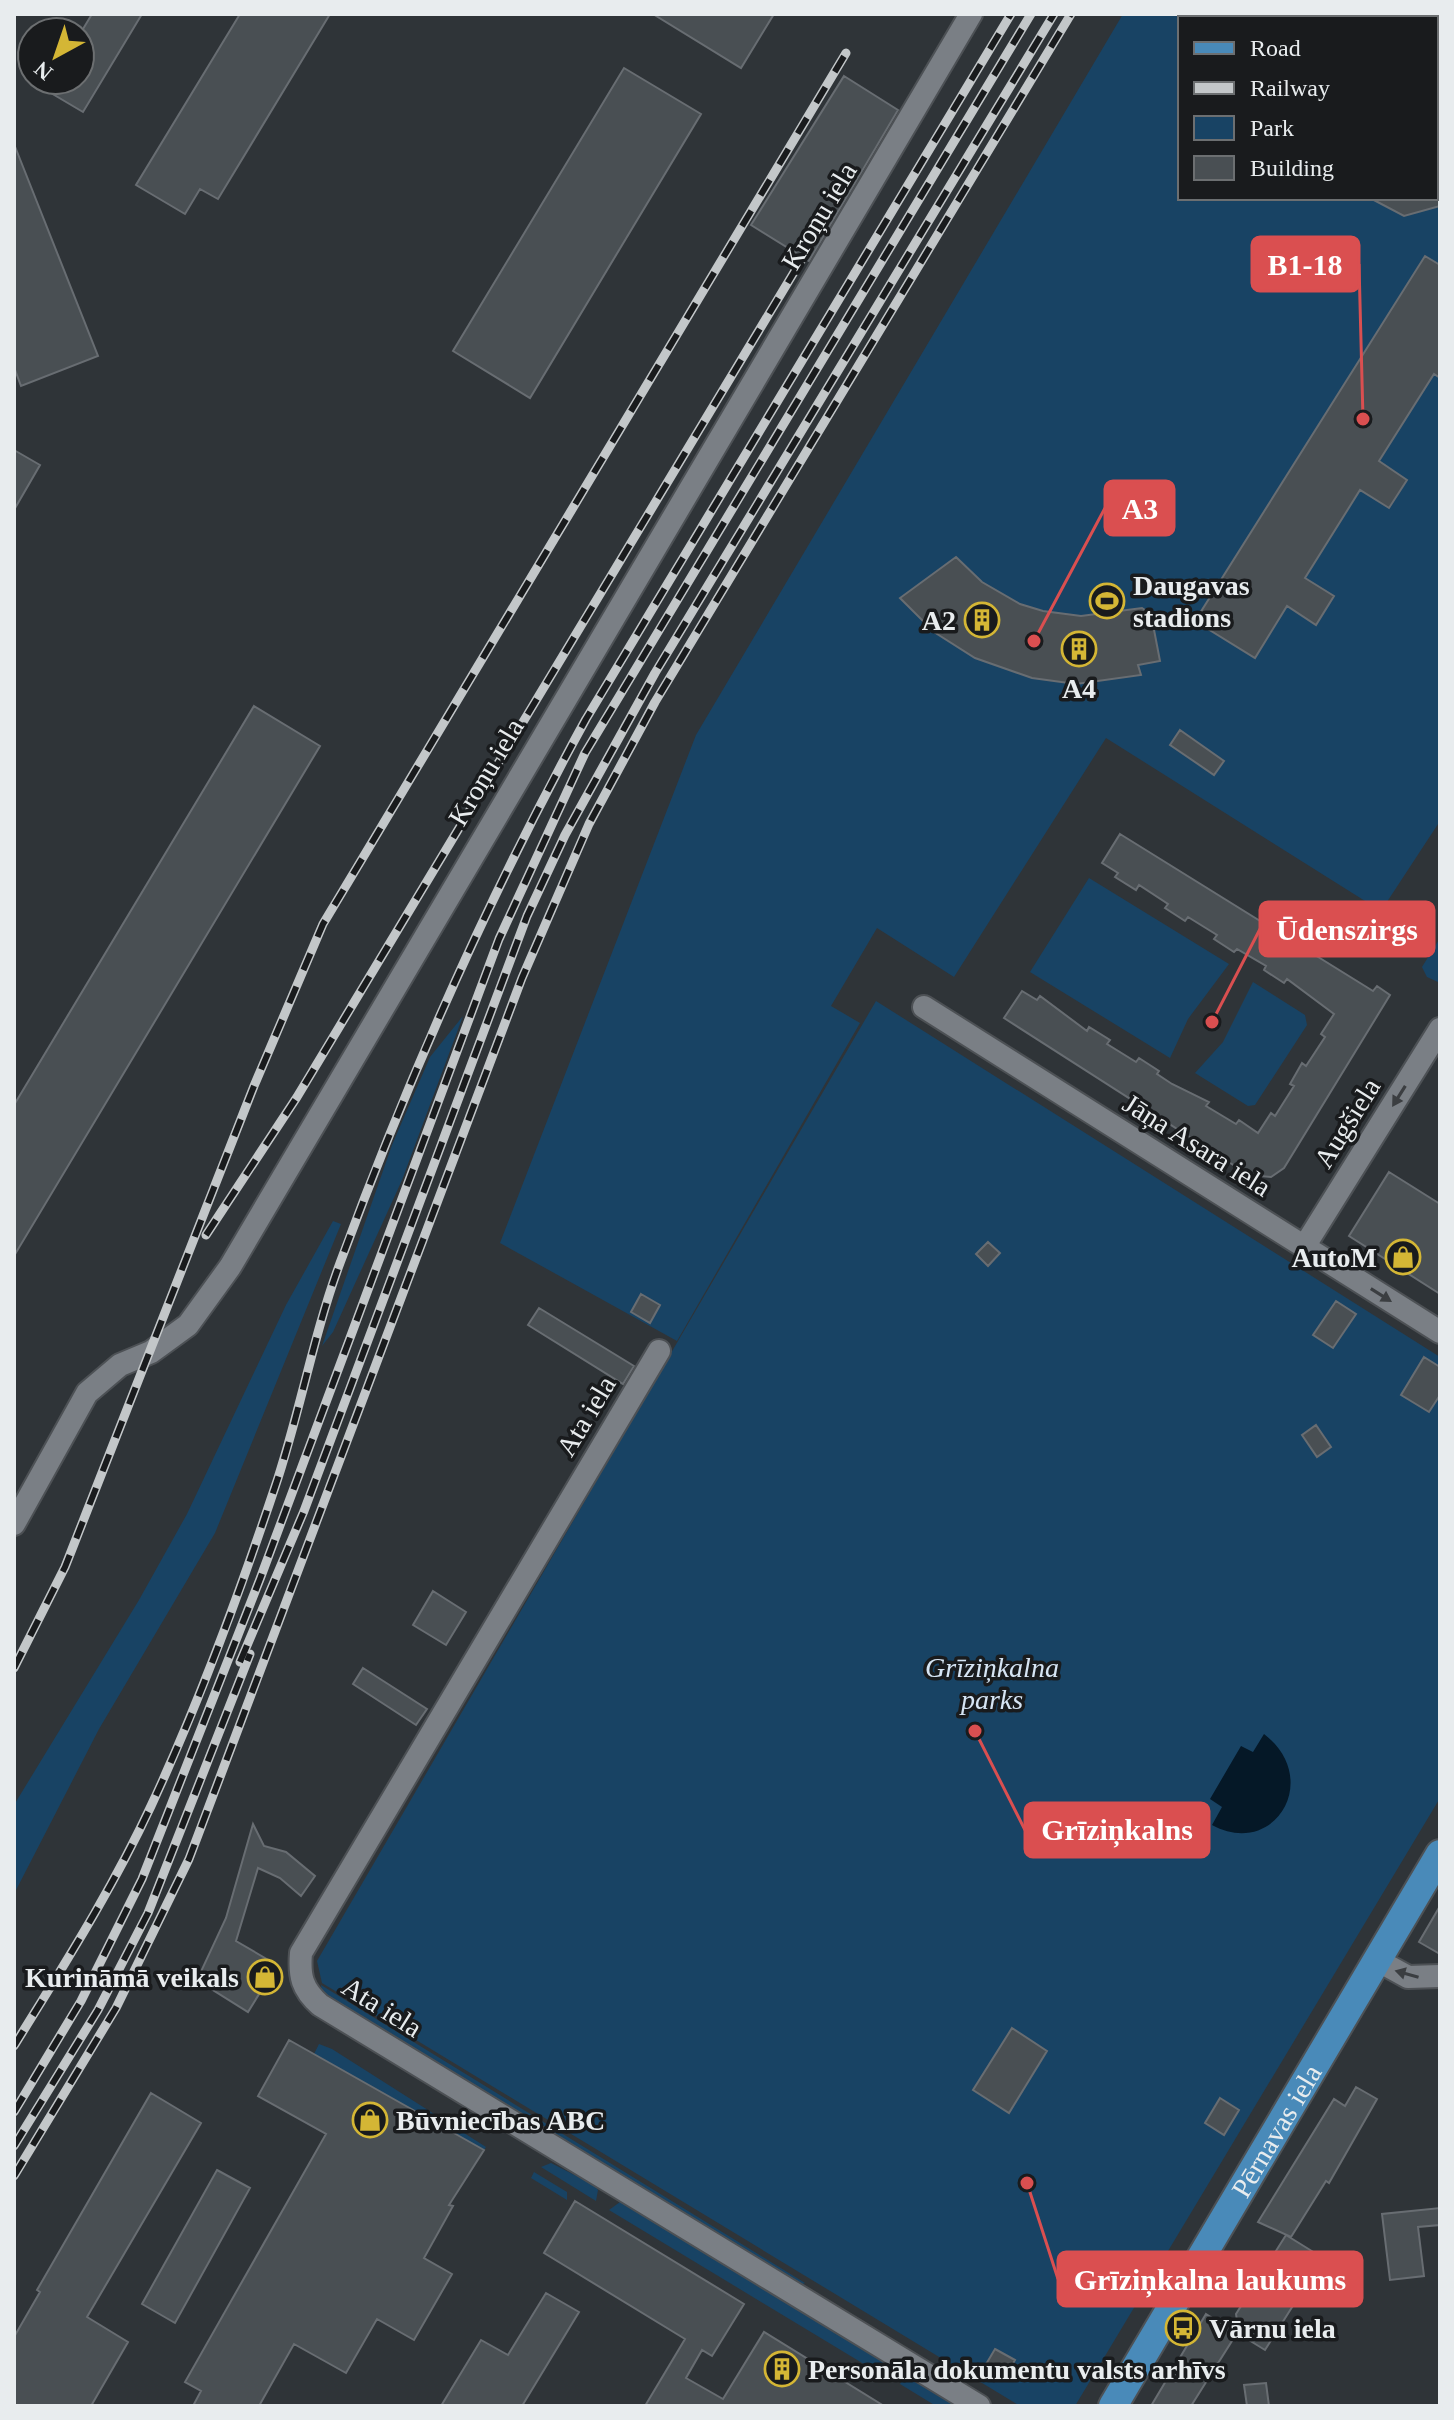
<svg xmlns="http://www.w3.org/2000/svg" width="1454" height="2420" viewBox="0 0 1454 2420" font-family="'Times New Roman',serif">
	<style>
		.green { fill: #184364 }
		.water { fill: #051827 }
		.building { fill: #494f53; stroke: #686d72; stroke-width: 2 }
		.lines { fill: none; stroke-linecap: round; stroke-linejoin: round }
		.minor-casing { stroke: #4d5155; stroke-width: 26 }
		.major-casing { stroke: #4d5155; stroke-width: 32 }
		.minor { stroke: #7a7f85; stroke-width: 22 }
		.major { stroke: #498ab9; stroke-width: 28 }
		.rail-casing { stroke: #c3c7c9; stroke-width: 9 }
		.rail { stroke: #191b1d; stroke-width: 6; stroke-dasharray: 18; stroke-linecap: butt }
		.oneway { fill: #3b3e41 }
		.labels { text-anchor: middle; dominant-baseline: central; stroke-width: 7; stroke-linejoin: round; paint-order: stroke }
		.street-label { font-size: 28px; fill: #e8ecee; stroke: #191b1d }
		.poi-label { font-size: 28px; font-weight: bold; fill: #e8ecee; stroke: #191b1d; text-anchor: start }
		.park-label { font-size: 28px; font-style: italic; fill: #d6e5f4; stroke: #191b1d }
		.leader { fill: none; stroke: #da4f50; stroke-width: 3 }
		.callout-dot { fill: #da4f50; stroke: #191b1d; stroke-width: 3 }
		.callout { fill: #da4f50; stroke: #da4f50; stroke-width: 3 }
		.callout-label { font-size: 30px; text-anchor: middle; font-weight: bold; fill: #fff }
	</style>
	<rect width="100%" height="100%" fill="#2f3438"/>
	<!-- green -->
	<path class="green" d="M1123,14H1388L1394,18H1180V198H1436V52L1440,56V821L1381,911L1106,738L954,977L877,928L831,1006L860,1023L677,1341L500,1243L696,735Z
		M1089,878L1229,964L1188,1019L1170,1058L1030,972Z
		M1440,938V979L1438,982L1427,977L1422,967Z
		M1253,982L1305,1015L1307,1025L1255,1105L1248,1106L1195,1073L1223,1042Z
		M876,1001L1440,1357V1798L1075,2406H1020L322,1983L317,1961Z
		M463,1016L402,1180L333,1332L322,1346L392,1145L430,1057Z
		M333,1221L341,1224L215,1533L99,1729L14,1894V1805L139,1600L187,1514L286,1305Z
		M321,1985L805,2283L800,2285L376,2026L322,1992Z
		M319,2044L332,2049L486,2147L484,2150L314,2054Z
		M551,2163L594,2185L598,2190L596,2201L541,2167Z
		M534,2172L567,2192V2200L531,2178Z
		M620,2202L899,2371L892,2381L609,2210Z
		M905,2376L956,2406H936L900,2384Z"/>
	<!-- water -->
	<path class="water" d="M1264,1734C1323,1779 1274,1859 1212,1825L1222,1807L1210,1799L1241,1746L1253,1752Z"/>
	<!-- building -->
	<path class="building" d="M92,14H142L83,112L29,80H80V34Z
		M240,14H330L218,199L200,189L185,214L136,185Z
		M653,14H774L741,68Z
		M624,68L701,114L530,398L453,351Z
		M844,76L898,110L809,261L751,225Z
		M14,144L98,356L21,386L14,367Z
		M1370,198H1440V206L1404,216Z
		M1425,256L1440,265V378L1434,374L1379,461L1407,480L1389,508L1360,490L1305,578L1334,596L1316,625L1287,606L1255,658L1195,621Z
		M14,450L40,465L14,510Z
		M956,557L982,582L1020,604L1043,611L1081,616L1142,608L1151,614L1160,661L1138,665L1141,675L1076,684L1032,678L975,658L934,632L900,598Z
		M254,706L320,746L14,1256V1105Z
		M1180,730L1224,761L1214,775L1170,745Z
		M1120,834L1373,991L1377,986L1390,995L1284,1168L1271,1177L1249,1175L1004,1018L1022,991L1037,1000L1040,996L1087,1031L1089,1027L1110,1040L1107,1044L1136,1062L1139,1058L1159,1071L1157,1074L1172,1084L1209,1102L1206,1106L1236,1124L1239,1120L1258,1133L1271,1113L1275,1116L1294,1086L1290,1084L1302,1063L1306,1066L1325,1037L1321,1034L1334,1014L1287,979L1284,983L1264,970L1266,966L1237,949L1234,952L1214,939L1217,935L1188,917L1185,921L1165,908L1168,904L1139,885L1136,890L1115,877L1118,873L1102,863Z
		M1389,1172L1440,1204V1294L1349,1236Z
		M988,1242L1000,1253L988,1266L976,1254Z
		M641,1294L660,1305L650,1323L631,1312Z
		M1336,1301L1356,1314L1333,1348L1313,1335Z
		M539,1308L634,1366L623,1384L528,1325Z
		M1424,1357L1440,1367V1395L1429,1412L1401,1395Z
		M1316,1425L1331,1447L1317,1457L1302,1435Z
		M433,1591L466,1612L446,1645L413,1625Z
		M363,1668L427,1709L416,1725L353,1684Z
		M253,1824L264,1846L286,1852L315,1876L301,1896L280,1878L258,1868L236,1941L277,1965L248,2012L197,1980L226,1918Z
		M1440,1906V1954L1419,1942Z
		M1012,2028L1047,2051L1009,2113L973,2090Z
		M289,2040L484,2150L449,2205L453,2206L424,2258L452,2274L414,2340L377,2319L346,2373L294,2344L259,2406H193L201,2391L185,2382L326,2134L258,2096Z
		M1356,2087L1377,2099L1329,2183L1326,2181L1291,2237L1258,2222L1334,2099L1345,2106Z
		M151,2093L201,2123L87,2317L128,2342L91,2406H14V2337L40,2292L37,2290Z
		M1220,2098L1239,2110L1224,2135L1205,2123Z
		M217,2170L250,2188L175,2323L142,2304Z
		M575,2201L744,2304L712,2356L702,2350L686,2378L723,2399L764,2332L884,2406H645L685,2339L544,2253Z
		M1440,2208V2225L1418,2227L1424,2276L1390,2280L1382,2214Z
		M1286,2235L1323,2258L1265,2350L1239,2334L1236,2314Z
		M546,2293L579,2312L522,2406H441L481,2340L508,2355Z
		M1206,2314L1237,2333L1191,2406H1151Z
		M995,2349L1015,2360L1005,2378L985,2366Z
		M1266,2383L1269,2406H1247L1244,2385Z"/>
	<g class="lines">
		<!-- minor casing -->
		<g class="minor-casing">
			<path id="minor" d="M924,1007L1440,1332
				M1304,1247L1440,1029
				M659,1351L301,1953C299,1976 302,1989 320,2005L979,2406
				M14,1524L87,1393L120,1365L151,1352L188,1325L230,1267L971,14
				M1377,1960L1408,1977L1440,1976"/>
		</g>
		<!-- major casing -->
		<g class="major-casing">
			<g id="major">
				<path id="s1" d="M1113,2406L1440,1854"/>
			</g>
		</g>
		<!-- minor -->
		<use href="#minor" class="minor"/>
		<!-- major -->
		<use href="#major" class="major"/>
		<!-- rail casing -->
		<g class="rail-casing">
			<path id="rail" d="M206,1235L297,1097L802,259
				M240,1662L304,1511L527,916L565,835L655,673L1054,14
				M14,1668L65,1567L254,1086L323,924L846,53
				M14,2046C62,1968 112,1890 151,1806C199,1703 239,1595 275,1487C300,1413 313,1336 340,1263C409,1076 490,894 586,719L1011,14
				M14,2112L81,2001L142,1879L260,1579L499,939L585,753L1031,14
				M14,2146L98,2010L148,1913L250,1654
				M14,2176L116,2008L189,1859L522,978L589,824L655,702L1071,14"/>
		</g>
		<!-- rail -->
		<use href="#rail" class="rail"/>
	</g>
	<!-- one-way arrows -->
	<defs><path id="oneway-solid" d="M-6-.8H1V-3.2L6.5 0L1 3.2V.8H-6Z" transform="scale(2)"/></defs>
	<g class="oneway">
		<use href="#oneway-solid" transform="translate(1399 1096) rotate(122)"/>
		<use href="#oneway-solid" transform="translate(1381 1295) rotate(32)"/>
		<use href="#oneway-solid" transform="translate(1407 1974) rotate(-164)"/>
	</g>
	<!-- icons -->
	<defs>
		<g id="stadium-ring" transform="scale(1.8)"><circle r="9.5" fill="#191b1d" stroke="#d4b635" stroke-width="1.5"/><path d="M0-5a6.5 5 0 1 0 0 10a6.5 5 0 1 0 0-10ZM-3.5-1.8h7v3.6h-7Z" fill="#d4b635"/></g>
		<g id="building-ring" transform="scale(1.8)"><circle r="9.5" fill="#191b1d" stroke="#d4b635" stroke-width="1.5"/><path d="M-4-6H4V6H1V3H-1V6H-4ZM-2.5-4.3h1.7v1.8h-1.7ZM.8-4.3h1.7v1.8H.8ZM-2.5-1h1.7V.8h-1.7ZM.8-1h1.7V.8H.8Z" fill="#d4b635"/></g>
		<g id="shop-ring" transform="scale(1.8)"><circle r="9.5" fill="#191b1d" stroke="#d4b635" stroke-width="1.5"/><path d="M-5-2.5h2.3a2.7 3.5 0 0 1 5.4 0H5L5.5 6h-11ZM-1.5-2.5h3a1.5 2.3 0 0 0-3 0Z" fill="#d4b635"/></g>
		<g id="bus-ring" transform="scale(1.8)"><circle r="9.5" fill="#191b1d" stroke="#d4b635" stroke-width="1.5"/><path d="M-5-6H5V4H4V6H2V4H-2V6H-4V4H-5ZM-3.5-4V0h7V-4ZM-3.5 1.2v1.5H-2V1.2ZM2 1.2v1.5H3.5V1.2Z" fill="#d4b635"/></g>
	</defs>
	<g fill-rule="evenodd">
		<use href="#stadium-ring" x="1107" y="601"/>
		<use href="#building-ring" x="982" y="620"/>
		<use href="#building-ring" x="1079" y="649"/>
		<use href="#shop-ring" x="1403" y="1257"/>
		<use href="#shop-ring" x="265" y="1977"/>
		<use href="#shop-ring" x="370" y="2120"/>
		<use href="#bus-ring" x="1183" y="2328"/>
		<use href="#building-ring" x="782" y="2369"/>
	</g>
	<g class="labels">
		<!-- street labels -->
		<g class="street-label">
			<text transform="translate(819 216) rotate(-59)">Kroņu iela</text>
			<text transform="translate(486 772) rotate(-59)">Kroņu iela</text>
			<text transform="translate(1347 1123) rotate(-58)">Augšiela</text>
			<text transform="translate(1197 1145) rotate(32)">Jāņa Asara iela</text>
			<text transform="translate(586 1416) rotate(-59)">Ata iela</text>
			<text transform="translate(382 2007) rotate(32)">Ata iela</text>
			<text stroke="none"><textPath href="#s1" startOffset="320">Pērnavas iela</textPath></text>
		</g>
		<!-- poi labels -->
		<g class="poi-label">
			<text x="1133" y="585">Daugavas<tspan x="1133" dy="32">stadions</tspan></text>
			<text x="956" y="620" text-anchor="end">A2</text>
			<text x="1079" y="688" text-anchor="middle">A4</text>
			<text x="1377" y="1257" text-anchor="end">AutoM</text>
			<text x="239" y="1977" text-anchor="end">Kurināmā veikals</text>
			<text x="396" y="2120">Būvniecības ABC</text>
			<text x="1209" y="2328">Vārnu iela</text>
			<text x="808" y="2369">Personāla dokumentu valsts arhīvs</text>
		</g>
		<!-- park labels -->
		<g class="park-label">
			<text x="992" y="1667">Grīziņkalna<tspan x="992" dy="32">parks</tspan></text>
		</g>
	</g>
	<!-- callouts -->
	<path class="leader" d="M1363 419L1359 264M1034 641L1105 508M1212 1022L1260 929M975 1731L1025 1830M1027 2183L1058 2279"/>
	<g class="callout-dot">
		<circle cx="1363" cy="419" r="8"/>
		<circle cx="1034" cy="641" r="8"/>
		<circle cx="1212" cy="1022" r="8"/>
		<circle cx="975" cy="1731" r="8"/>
		<circle cx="1027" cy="2183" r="8"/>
	</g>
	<g class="callout">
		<rect x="1252" y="237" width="107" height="54" rx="8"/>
		<rect x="1105" y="481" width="69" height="54" rx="8"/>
		<rect x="1260" y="902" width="174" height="54" rx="8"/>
		<rect x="1025" y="1803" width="184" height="54" rx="8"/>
		<rect x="1058" y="2252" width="304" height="54" rx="8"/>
	</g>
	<g class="callout-label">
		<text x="1305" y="275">B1-18</text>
		<text x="1140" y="519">A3</text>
		<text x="1347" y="940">Ūdenszirgs</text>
		<text x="1117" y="1840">Grīziņkalns</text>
		<text x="1210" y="2290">Grīziņkalna laukums</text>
	</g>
	<!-- border -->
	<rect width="1454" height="2420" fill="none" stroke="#e8ecee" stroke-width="32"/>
	<!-- legend -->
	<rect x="1178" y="16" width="260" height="184" fill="#191b1d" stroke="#6c6f71" stroke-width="2"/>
	<rect x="1194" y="42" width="40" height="12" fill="#498ab9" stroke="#6c6f71" stroke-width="2"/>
	<text x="1250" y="56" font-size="24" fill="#e8ecee">Road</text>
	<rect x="1194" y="82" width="40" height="12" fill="#c3c7c9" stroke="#6c6f71" stroke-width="2"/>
	<text x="1250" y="96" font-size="24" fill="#e8ecee">Railway</text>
	<rect x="1194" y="116" width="40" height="24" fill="#184364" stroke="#6c6f71" stroke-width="2"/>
	<text x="1250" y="136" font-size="24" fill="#e8ecee">Park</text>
	<rect x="1194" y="156" width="40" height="24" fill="#494f53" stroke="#6c6f71" stroke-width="2"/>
	<text x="1250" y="176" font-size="24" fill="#e8ecee">Building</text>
	<!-- north arrow -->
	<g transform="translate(56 56) rotate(220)"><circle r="38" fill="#191b1d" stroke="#6c6f71" stroke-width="2"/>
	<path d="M0-6L14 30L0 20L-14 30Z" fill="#d4b635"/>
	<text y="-12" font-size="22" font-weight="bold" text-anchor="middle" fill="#e8ecee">N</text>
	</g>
</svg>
